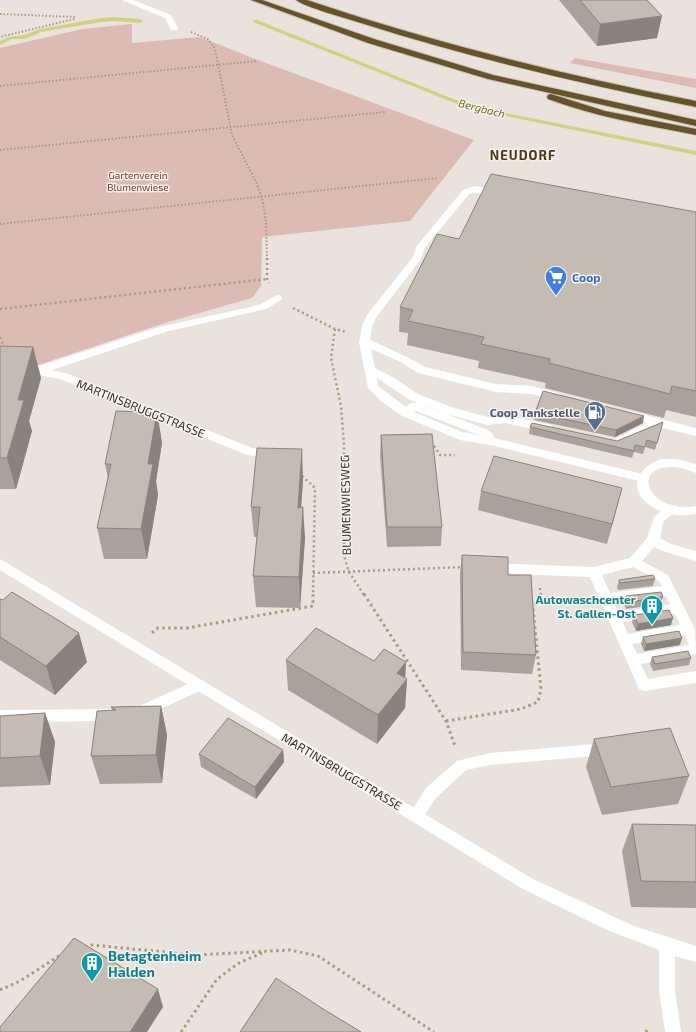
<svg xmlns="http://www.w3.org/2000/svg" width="696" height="1032" viewBox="0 0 696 1032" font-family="'Exo 2',sans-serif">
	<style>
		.green { fill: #dcbbb5 }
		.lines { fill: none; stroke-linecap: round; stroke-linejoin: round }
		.stream { fill: #cfd282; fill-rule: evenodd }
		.motorway-casing { stroke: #c4c1bc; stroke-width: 2 }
		.path-far2 { stroke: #af997c; stroke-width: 2; stroke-dasharray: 1.5 2; stroke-linecap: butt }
		.path-far1 { stroke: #af997c; stroke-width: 2.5; stroke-dasharray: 2 3; stroke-linecap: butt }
		.path { stroke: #af997c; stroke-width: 3; stroke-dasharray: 2.5 3.5; stroke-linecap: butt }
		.service { fill: #fff; fill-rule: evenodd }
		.minor { fill: #fff; fill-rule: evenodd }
		.tertiary { fill: #fff; fill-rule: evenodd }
		.motorway { fill: #675329; fill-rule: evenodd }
		.wall { fill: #a9a19a }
		.shaded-wall { fill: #89837d }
		.building { fill: #c4bbb3; stroke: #89837d }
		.labels { text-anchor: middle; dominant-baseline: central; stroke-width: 3; stroke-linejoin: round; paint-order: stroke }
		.far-park-label { font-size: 10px; fill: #723b27; stroke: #f7f1ed }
		.far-water-label { font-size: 11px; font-style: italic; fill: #6d7217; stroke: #f7f1ed }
		.shop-label { font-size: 12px; font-weight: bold; fill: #366cbe; stroke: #f7f1ed; text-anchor: start }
		.street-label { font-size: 12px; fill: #3a2f1e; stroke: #f7f1ed }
		.service-label { font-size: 12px; font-weight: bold; fill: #4e5e75; stroke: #f7f1ed; text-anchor: end }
		.culture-label { font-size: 12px; font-weight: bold; fill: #0d838f; stroke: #f7f1ed; text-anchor: end }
		.far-district-label { font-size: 13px; font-weight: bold; letter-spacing: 1px; fill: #4c3a1a; stroke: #f7f1ed }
		.near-culture-label { font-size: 14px; font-weight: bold; fill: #0d838f; stroke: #f7f1ed; text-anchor: start }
	</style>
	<rect width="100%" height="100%" fill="#eae3dd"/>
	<!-- green -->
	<path class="green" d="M132,24V43L200,37L258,60L474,140L410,221L262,237L261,286L252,298L165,323L38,365L0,345V48L82,29Z
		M575,58L696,79V88L570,63Z"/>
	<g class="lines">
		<!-- stream -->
		<path class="stream" d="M114,17L140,19L143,21L140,23L114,21L101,22L41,32L25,39H12L0,45V41L9,37L24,35L40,29L101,18Z
			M253,20H257L471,106L696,151V155L467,108L253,22Z"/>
		<!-- motorway casing -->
		<g class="motorway-casing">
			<path id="motorway" d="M251,0H262L374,39L493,75L696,120V126L488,79L368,43Z
				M296,0H307C435,43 564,75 696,101V107C583,84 471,58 361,23C349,19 304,7 296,0Z
				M551,94L605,111L696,129V135C646,125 596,117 548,99L547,97L548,95Z"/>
		</g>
		<!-- path-far2 -->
		<path class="path-far2" d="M0,14L75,17L74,19L0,37
			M191,32L208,39L215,49L232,135L257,184L263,202L266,223L267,259
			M0,86L257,61
			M0,150L385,112
			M0,224L438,178"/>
		<!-- path-far1 -->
		<path class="path-far1" d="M267,258V279L269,283
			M293,308L335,329L346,332
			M0,309L267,279
			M335,329L331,358L341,406L344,445L343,528L345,559L349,572L364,595
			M0,337L5,349
			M434,446L440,455H455
			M302,476L315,488L313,595
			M313,573L464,567
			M540,588L541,595"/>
		<!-- path -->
		<path class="path" d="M364,594L446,721L455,746
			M152,633L158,628H187L313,606V594
			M446,721L521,709L538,702L541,689L533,608L541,594
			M85,947L92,945L196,955L290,950L318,956L434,1032
			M0,990L20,981L62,954
			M181,1032L217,979L239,963L264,952
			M646,1032L647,1030"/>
		<!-- service -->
		<path class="service" d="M122,0H133L171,15L178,28L177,30H171L165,18Z
			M475,186L498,189L503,192C496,198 479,191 469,194L424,249L421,259L377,316L372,326L370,340L407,357L425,367L496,384L532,386L561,394L562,397L561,400L557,401L532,394L496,392L418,373L399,361L371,349L375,368L394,378L418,394L451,407L487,417L505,415L547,424L551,425L553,428L551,431L547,432L505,423L487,425L443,413L410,400L377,378L378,386L406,407L410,403H418L488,430L493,434L494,438L643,474L647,475L649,478L647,481L643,482L495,446L460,440L402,416L381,401L368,388L359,342L362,326L367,315L413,257L416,247L463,190ZM416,411L479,435L462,432L414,412Z
			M277,295L281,296L282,298L281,300L266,309L165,332L37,375L33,374L32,371L33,368L159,327L259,305Z
			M629,411L696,428V436L659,427L625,444H617L615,441L617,438L647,423L625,418L623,415L625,412Z
			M670,506L674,507L676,510L663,522L660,538L671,544L696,551V561L663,551L654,547L642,561L668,575L695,629L696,654L641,664L648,679L696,671V683L644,691L639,689L590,577L492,573L488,571L486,568L488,565L492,563L594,567L630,558L647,538L654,517L666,507ZM633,567L659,581L662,586L610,593L602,575ZM666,596L670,604L618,612L614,603ZM675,614L680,625L628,634L623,622ZM685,635L689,645L637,654L632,644Z
			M199,679L204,681L206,685L204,689L143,717L138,719L133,717L131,713L133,709Z
			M112,709L117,711L119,715L117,719L112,721L0,722V710Z
			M607,743L612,745L614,749L612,753L607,755L490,765L466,770L436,798L421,820L416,822L411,820L409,815L426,788L457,761L490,753Z"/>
		<!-- minor -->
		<path class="minor" d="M0,367H37L66,373L252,448L276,451L278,454L276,457L272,458L247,455L60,379L37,375H0Z
			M0,559L533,879L634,926L696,946V962L675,956V990L681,1032H665L659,990V950L605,929L523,889L0,570Z"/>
		<!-- tertiary -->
		<path class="tertiary" d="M662,459H676L696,464V473C687,470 679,466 669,467C631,468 649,514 696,506V514C682,517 667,515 654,508C627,493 635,467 662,459Z"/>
		<!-- motorway -->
		<use href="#motorway" class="motorway"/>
	</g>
	<!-- wall -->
	<path class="wall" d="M559,0H647L657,38L597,46Z
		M696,212V417L666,410L664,418L545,388L546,383L478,368L479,361L407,345L408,333L399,332L400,307L459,239Z
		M0,346L33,347L41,378L29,421L32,431L16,489H0Z
		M157,412L162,443L156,481L158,495L147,559H104L97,528L108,479L105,464Z
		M535,413L643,423L615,437L534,420Z
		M663,422L655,450L645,447L643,454L634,452L632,458L529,434L530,427L617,441Z
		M381,435L442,527L441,546L387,547L380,455Z
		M303,480L301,507L305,538L300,608L256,607L253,576L257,537H254L251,507Z
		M622,488L617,507L607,544L478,510L481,491Z
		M462,555L508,575L536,655L532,674L461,670L460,574Z
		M655,579L653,586L618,590L617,587L619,580Z
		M626,596L663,597L661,604L626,609L624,603Z
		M0,599L87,662L55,695L0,660Z
		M634,615L671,625L636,631L632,622Z
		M643,637L680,645L644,651L641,644Z
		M652,657L691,658L689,665L653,671L650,664Z
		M286,660L406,662L405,678L407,679L405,708L377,744L288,690Z
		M161,706L167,735L162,783L100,784L91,756L112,710L111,707Z
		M45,713L55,742L50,785L0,787V716Z
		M594,739L689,776L678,804L602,815L586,767Z
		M283,750L284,762L256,799L201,767L199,754Z
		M632,824L696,825V908L631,907L622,851Z"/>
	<!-- shaded-wall -->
	<path class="shaded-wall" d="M662,16L657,38L597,46L600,24Z
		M33,347L41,378L29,421L32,431L16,489L7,458L18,400Z
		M157,412L162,443L156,481L158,495L147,559L141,529L148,464Z
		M644,416L643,423L615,437L616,430Z
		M302,449L303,480L299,538L298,508Z
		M622,488L617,507L607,544L612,524Z
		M303,507L305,538L300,608L299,577Z
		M673,618L671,625L636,631L638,624Z
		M79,633L87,662L55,695L46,666Z
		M682,638L680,645L644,651L646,644Z
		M406,662L405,681L407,679L405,708L377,744L378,715L397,673Z
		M161,706L167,735L162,783L156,755Z
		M45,713L55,742L50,785L40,756Z
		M283,750L284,762L256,799L255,787Z
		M158,989L163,1007L147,1032H130Z"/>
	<!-- building -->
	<path class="building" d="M580,0H647L662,16L600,24Z
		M491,174L696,212V391L672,386L670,394L549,363L550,359L481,344L484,337L408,321L413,310L400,307L437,234L459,239Z
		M0,346L33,347L18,400H24L7,458H0Z
		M543,391L644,416L616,430L535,413Z
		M116,411L157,412L148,464H153L141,529L97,528L111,464H105Z
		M663,422L657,443L647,440L645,447L635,445L634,451L530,427L532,423L617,441Z
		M432,434L442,527H387L381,435Z
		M257,448L302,449L298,508L303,507L299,577L253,576L260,507H251Z
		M494,456L622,488L612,524L481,491Z
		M462,555L508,557V575H531L536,655L463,652Z
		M653,575L655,579L620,583L619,580Z
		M12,592L79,633L46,666L0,637V599L3,600Z
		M661,592L663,597L628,602L626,596Z
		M669,610L673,618L638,624L634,615Z
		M316,628L374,661L384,649L406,662L397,673L407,679L378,715L286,660Z
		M679,631L682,638L646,644L643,637Z
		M688,651L691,658L655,664L652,657Z
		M161,706L156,755L91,756L97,711L116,710L111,707Z
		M45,713L40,756L0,758V716Z
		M228,718L283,750L255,787L199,754Z
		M670,728L689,776L611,787L594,739Z
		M632,824L696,825V882L641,881Z
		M74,938L158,989L130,1032H0V1027Z
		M276,978L320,1007L361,1032H240Z"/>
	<!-- icons -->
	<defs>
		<g id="supermarket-pin" transform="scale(1.15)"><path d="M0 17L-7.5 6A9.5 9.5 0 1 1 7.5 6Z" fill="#3f7fe0" stroke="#f7f1ed"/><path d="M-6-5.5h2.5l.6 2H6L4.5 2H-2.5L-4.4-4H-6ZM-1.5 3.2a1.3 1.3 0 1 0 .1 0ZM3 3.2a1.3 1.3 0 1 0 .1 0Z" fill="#fff"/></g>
		<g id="fuel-pin" transform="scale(1.15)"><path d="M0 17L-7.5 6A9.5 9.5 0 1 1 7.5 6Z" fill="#5c6f8a" stroke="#f7f1ed"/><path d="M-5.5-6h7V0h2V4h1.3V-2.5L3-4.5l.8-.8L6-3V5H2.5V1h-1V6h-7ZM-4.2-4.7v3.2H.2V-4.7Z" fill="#fff"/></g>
		<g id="building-pin" transform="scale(1.15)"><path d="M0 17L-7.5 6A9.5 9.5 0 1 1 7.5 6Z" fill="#0f9aa8" stroke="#f7f1ed"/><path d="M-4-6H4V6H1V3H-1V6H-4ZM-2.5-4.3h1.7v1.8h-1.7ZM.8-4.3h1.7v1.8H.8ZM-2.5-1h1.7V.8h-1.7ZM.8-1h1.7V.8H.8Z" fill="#fff"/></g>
	</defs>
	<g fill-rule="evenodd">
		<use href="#supermarket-pin" x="556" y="277"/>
		<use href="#fuel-pin" x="595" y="412"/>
		<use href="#building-pin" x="652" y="606"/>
		<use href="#building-pin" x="92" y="963"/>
	</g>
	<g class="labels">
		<!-- far-park labels -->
		<g class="far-park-label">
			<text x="138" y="175">Gartenverein<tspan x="138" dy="12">Blumenwiese</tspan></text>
		</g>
		<!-- far-water labels -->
		<g class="far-water-label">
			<text transform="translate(482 108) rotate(14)">Bergbach</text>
		</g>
		<!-- shop labels -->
		<g class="shop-label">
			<text x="572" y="277">Coop</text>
		</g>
		<!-- street labels -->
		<g class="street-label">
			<text transform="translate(141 408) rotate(22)">MARTINSBRUGGSTRASSE</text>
			<text transform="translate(345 505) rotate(-91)">BLUMENWIESWEG</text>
			<text transform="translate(342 771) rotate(31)">MARTINSBRUGGSTRASSE</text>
		</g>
		<!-- service labels -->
		<g class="service-label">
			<text x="580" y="412">Coop Tankstelle</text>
		</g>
		<!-- culture labels -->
		<g class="culture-label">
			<text x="636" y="599">Autowaschcenter<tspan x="636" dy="14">St. Gallen-Ost</tspan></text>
		</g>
		<!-- far-district labels -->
		<g class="far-district-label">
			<text x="523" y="155">NEUDORF</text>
		</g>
		<!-- near-culture labels -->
		<g class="near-culture-label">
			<text x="108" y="955">Betagtenheim<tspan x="108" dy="16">Halden</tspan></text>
		</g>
	</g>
</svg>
